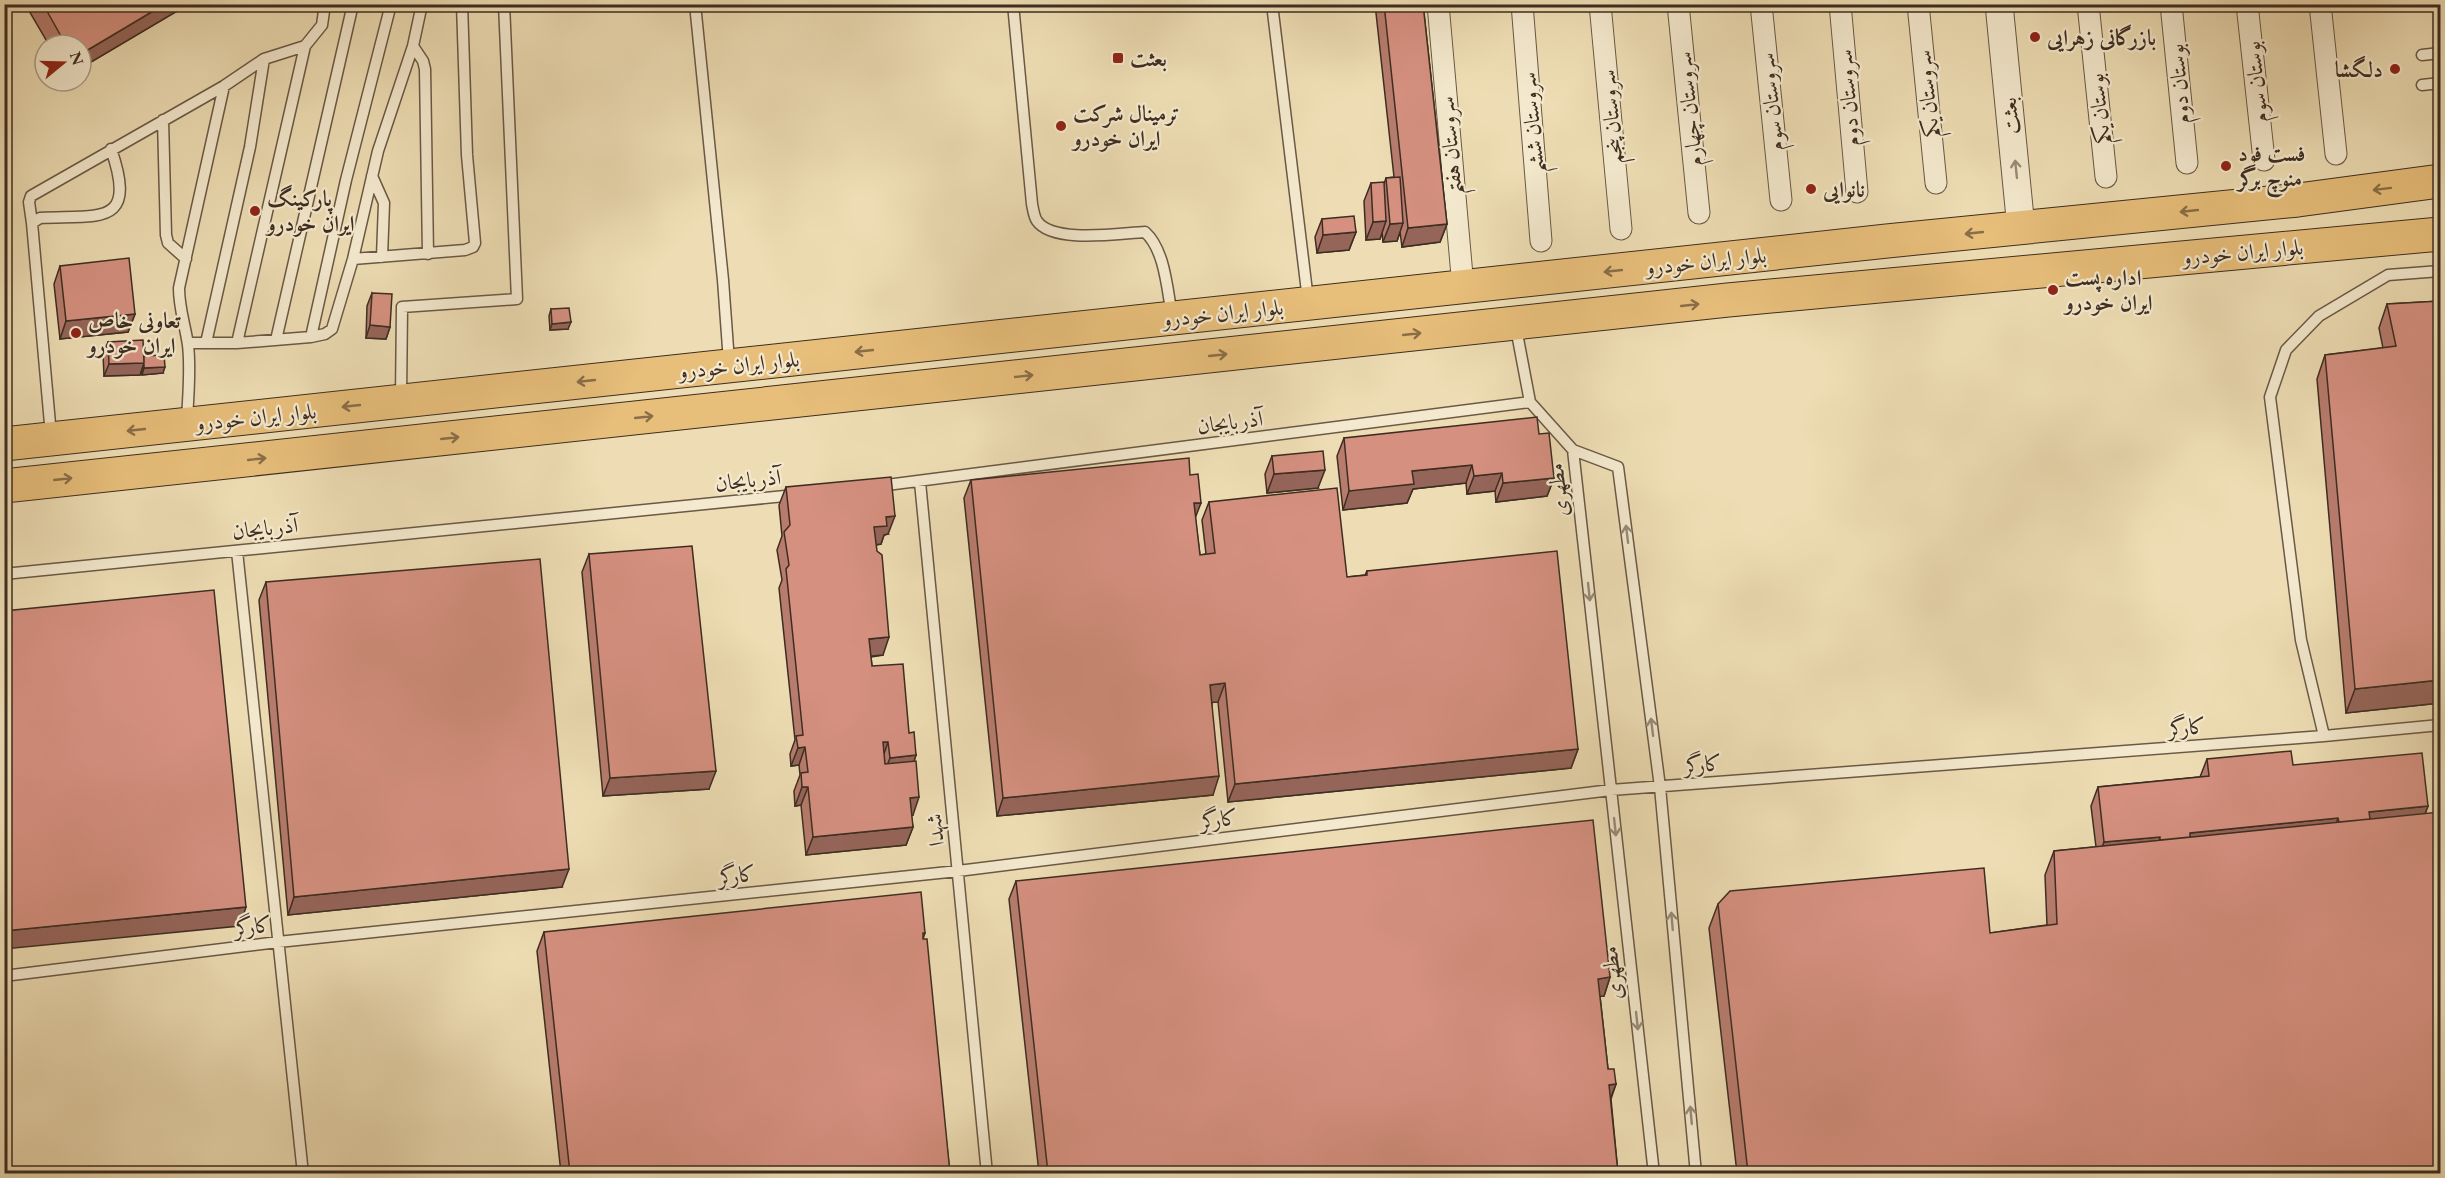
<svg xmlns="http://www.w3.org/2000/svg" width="2445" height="1178" viewBox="0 0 2445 1178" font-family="'EB Garamond',Amiri,serif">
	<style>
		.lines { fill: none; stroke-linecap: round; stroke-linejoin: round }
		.service-casing { stroke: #695946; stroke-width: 13 }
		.minor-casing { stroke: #695946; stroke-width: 23 }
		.tertiary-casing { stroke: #695946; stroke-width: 29 }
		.primary-casing { stroke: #3d2d21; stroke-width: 35 }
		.service { stroke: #f4e9ce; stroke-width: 10 }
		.minor { stroke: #f4e9ce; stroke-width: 21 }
		.tertiary { stroke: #f4e9ce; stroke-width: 27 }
		.primary { stroke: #e7be7a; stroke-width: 33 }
		.wall { fill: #b77c6e; stroke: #3d2d21; stroke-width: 1.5 }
		.shaded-wall { fill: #95655a; stroke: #3d2d21; stroke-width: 1.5 }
		.building { fill: #d59080; stroke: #3d2d21; stroke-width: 1.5 }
		.oneway { stroke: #988b78 }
		.oneway2 { stroke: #8a6e49 }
		.poi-dot { fill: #8f2418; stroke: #f4e9ce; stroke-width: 2 }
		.labels { text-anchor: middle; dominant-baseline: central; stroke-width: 4.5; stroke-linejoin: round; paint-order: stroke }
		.poi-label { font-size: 22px; font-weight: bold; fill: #3d2d21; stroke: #f4e9ce; text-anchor: start }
		.street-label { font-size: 22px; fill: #3d2d21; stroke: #f4e9ce }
	</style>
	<rect width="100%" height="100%" fill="#eeddb4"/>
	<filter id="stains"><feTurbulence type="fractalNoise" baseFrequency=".00333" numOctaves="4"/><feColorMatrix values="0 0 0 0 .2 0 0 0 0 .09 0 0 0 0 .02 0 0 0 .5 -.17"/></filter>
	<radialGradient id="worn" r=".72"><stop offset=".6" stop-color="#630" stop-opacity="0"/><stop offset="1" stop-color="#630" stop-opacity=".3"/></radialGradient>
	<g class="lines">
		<!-- service casing -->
		<g class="service-casing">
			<path id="service" d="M695,4L723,280L729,362
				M1013,4L1032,204C1033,209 1034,217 1037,221C1053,244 1120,233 1145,232C1165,250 1167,289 1172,315
				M1272,4L1308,300
				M413,46L423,61L425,69L428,254
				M2422,55L2440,53
				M2422,85L2440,83
				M163,120L166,235L168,243L186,259
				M372,176L384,203L382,257
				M32,223L29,202L31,196L224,86L264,59L305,46L322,25L325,4
				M353,259L465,250L473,247L475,243L467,155L462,4
				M311,337L346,180L391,4
				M276,340L353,4
				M188,343H237L311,337L325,334L332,329L353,259L378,151L413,46L422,4
				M206,343L250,147L264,59
				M237,343L305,46
				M401,398L402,307L517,299L504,4
				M1530,402L1573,450L1618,467L1660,787L1696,1174
				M187,421C188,396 191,370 188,345C185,324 179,309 179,288L224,86
				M51,435L32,223L40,218C100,215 138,227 111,149
				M1573,450L1654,1174
				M920,482L987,1174
				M879,486L1530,402L1516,328
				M237,551L303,1174
				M4,574L795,495
				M2324,736L2301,640L2270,397L2286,350L2319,316L2388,275L2440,271
				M4,976L278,942L958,871L1611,790L2324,736L2440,725"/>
		</g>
		<!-- minor casing -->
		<g class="minor-casing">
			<path id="minor" d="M1438,4L1463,287
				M1522,4L1541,241
				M1600,4L1621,229
				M1678,4L1699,213
				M1761,4L1781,200
				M1840,4L1857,192
				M1918,4L1936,183
				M2088,4L2106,177
				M2171,4L2187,163
				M2247,4L2264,160
				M2320,4L2336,154"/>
		</g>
		<!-- tertiary casing -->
		<g class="tertiary-casing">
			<path id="tertiary" d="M1999,4L2021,228"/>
		</g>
		<!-- primary casing -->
		<g class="primary-casing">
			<path id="primary" d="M4,444L1887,241L2298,200L2440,181
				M4,486L1728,300L2440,234"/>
		</g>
		<!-- service -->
		<use href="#service" class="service"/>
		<!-- minor -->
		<use href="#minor" class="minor"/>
		<!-- tertiary -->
		<use href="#tertiary" class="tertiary"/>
		<!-- primary -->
		<use href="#primary" class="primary"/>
	</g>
	<!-- wall -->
	<path class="wall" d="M25,4H189L81,68V45H49Z
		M1375,4H1423L1447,224L1440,242L1402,247L1400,232L1397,241L1383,242L1382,232L1380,239L1366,240L1364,201L1371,183L1384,184L1386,178L1394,177Z
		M1322,219L1356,232L1349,250L1317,253L1315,237Z
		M60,266L135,314L128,332L60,339L54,284Z
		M372,293L390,327L386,339L366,338L367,306Z
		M2440,301V703L2346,713L2317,379L2325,355L2383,348L2379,328L2387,304Z
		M551,309L568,329L550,330L549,316Z
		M108,342L144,356L163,373L142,375V370L140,375L104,376L103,354Z
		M1539,434L1554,478L1547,496L1496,502L1495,491L1467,494L1466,483L1413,489L1407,503L1343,510L1337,456L1344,438Z
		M1272,456L1318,488L1267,493L1265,474Z
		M971,480L1195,517L1200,555L1206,554L1202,520L1209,502L1347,577L1365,575L1367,571L1578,749L1571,768L1228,802L1218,702H1212L1213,795L997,816L964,498Z
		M786,487L888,534L884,535L881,544L876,545L883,655L871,657L872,666L909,733L916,755L914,761L913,815L911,816L913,827L906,845L806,855L801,805L795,806L794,791L800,775L799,765L791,766L790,754L795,740L779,588L782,580L777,550L782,536L779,505Z
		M589,554L709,789L603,796L582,572Z
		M266,582L562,887L288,915L259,600Z
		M2207,759L2293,765L2428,806L2425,814L2440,1173H1737L1709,928L1718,904L1990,933L2047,925L2045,875L2054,851L2096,847L2091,806L2098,787L2200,777Z
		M1016,881L1610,977L1604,996H1600L1608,1069L1616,1084L1611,1099L1618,1173H1039L1009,899Z
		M544,932L925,933L923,939L950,1173H561L537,951Z"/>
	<!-- shaded-wall -->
	<path class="shaded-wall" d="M165,4H189L81,68V54Z
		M8,47L4,57V49Z
		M1386,221L1380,239L1366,240L1373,222Z
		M1403,223L1397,241L1383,242L1390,224Z
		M1447,224L1440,242L1402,247L1408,228Z
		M1356,232L1349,250L1317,253L1323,235Z
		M135,314L128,332L60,339L66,321Z
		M571,322L568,329L550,330L552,324Z
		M370,325L390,327L386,339L366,338Z
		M144,363L140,375L104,376L109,364Z
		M165,367L163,373L142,375L144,368Z
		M1472,465L1466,483L1413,489L1407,503L1343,510L1349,491L1412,471Z
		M1325,470L1318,488L1267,493L1274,474Z
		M1502,473L1495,491L1467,494L1474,476Z
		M1554,478L1547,496L1496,502L1503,483Z
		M1194,503H1201L1194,521Z
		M895,516L888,534L884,535L881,544L868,546L874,527L886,517Z
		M889,637L883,655L862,657L869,639Z
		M2440,680V703L2346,713L2355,689Z
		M1225,683L1218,702L1203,703L1210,685Z
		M883,742H888L882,760Z
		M805,747L799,765L791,766L798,748Z
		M1578,749L1571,768L1228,802L1235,784Z
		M916,755L910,773L883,776L890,758Z
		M716,771L709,789L603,796L610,778Z
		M1219,776L1213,795L997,816L1003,798Z
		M802,787H808L801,805L795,806Z
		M919,797L913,815L903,816L910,798Z
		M2428,806L2421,824L2339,828L2369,812Z
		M2338,818L2332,836L2161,845L2190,833Z
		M913,827L906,845L806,855L813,837Z
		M2160,837L2154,855L2097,861L2104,842Z
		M569,869L562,887L288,915L294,897Z
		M246,907L240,926L4,949V931Z
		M1610,977L1604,996L1592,997L1598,979Z
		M1616,1084L1609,1102V1085Z"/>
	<!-- building -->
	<path class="building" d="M43,4H165L81,54V45H66Z
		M1384,4H1423L1447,224L1408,228Z
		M4,40L8,47L4,49Z
		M1400,177L1403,223L1390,224L1386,178Z
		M1384,182L1386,221L1373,222L1371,183Z
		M1354,216L1356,232L1323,235L1322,219Z
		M129,258L135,314L66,321L60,266Z
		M372,293L392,294L390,327L370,325Z
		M2440,301V680L2355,689L2325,355L2396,346L2387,304Z
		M569,308L571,322L552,324L551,309Z
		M143,340L144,363L109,364L108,342Z
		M164,355L165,367L144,368V356Z
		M1537,417L1539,434L1549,433L1554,478L1503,483L1502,473L1474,476L1472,465L1412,471L1414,484L1349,491L1344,438Z
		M1323,451L1325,470L1274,474L1272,456Z
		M1189,458L1190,475L1198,474L1201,503H1194L1200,555L1215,553L1209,502L1337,488L1347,577L1367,575V571L1557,551L1578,749L1235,784L1225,683L1210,685L1219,776L1003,798L971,480Z
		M891,477L895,516L886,517L887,526L874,527L877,551L882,555L889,637L869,639L872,666L903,664L909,733L914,732L916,755L890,758L888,742H883L885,764L916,761L919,797L910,798L913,827L813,837L808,787H802L801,773L808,772L805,747L798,748L796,736L803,735L786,569L789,565L784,532L790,525L786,487Z
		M692,546L716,771L610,778L589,554Z
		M540,559L569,869L294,897L266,582Z
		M214,590L246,907L4,931V611Z
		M2291,751L2293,765L2422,753L2428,806L2369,812L2370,819L2339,822L2338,818L2190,833V837L2160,840V837L2104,842L2098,787L2209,776L2207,759Z
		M2440,812V1173H1748L1718,904L1730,891L1984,868L1990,933L2057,924L2054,851Z
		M1593,820L1610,977L1598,979L1608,1069H1614L1616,1084L1609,1085L1618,1173H1048L1016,881Z
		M921,892L925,933H923V939H927L950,1173H570L544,932Z"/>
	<!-- one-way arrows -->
	<defs><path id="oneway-shaft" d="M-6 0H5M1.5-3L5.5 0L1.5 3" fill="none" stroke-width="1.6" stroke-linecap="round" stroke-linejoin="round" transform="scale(1.5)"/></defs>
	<g class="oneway">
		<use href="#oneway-shaft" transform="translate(2016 169) rotate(-96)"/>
		<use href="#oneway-shaft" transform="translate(1627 534) rotate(-97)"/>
		<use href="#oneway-shaft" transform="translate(1589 592) rotate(84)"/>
		<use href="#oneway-shaft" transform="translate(1652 727) rotate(-97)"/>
		<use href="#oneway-shaft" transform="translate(1615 827) rotate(84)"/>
		<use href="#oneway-shaft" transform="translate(1672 921) rotate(-95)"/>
		<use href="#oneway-shaft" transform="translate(1637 1021) rotate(84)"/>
		<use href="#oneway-shaft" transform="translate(1691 1115) rotate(-95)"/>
	</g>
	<g class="oneway2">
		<use href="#oneway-shaft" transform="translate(2382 189) rotate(173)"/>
		<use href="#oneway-shaft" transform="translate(2189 211) rotate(174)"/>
		<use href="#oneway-shaft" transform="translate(1974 233) rotate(174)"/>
		<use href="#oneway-shaft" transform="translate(1613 271) rotate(174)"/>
		<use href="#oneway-shaft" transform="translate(1690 305) rotate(-6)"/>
		<use href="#oneway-shaft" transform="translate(1412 334) rotate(-6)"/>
		<use href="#oneway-shaft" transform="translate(864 351) rotate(174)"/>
		<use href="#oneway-shaft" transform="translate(1218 355) rotate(-6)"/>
		<use href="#oneway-shaft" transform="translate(1024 376) rotate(-6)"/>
		<use href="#oneway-shaft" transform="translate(586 381) rotate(174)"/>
		<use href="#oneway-shaft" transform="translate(351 406) rotate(174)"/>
		<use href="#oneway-shaft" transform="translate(644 417) rotate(-6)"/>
		<use href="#oneway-shaft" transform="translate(136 430) rotate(174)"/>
		<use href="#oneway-shaft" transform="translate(450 438) rotate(-6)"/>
		<use href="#oneway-shaft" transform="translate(257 459) rotate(-6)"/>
		<use href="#oneway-shaft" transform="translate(63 479) rotate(-6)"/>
	</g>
	<!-- markers -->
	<g class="poi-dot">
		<circle cx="2035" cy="37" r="6"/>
		<rect x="1112" y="52" width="12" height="12" rx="3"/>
		<circle cx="2395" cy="69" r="6"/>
		<circle cx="1061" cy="126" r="6"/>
		<circle cx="2226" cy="166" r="6"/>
		<circle cx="1811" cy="189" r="6"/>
		<circle cx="255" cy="211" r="6"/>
		<circle cx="2053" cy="290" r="6"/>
		<circle cx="76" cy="333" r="6"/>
	</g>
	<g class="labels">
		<!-- poi labels -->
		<g class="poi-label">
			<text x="2047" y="37">بازرگانی زهرایی</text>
			<text x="1130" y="58">بعثت</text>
			<text x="2383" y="69" text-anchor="end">دلگشا</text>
			<text x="1073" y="113">ترمینال شرکت<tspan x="1073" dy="25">ایران خودرو</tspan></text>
			<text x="2238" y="153">فست فود<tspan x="2238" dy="25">منوچ برگر</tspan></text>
			<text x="1823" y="189">نانوایی</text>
			<text x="267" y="198">پارکینگ<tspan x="267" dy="25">ایران خودرو</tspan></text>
			<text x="2065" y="277">اداره پست<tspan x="2065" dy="25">ایران خودرو</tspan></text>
			<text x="88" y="320">تعاونی خاص<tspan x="88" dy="25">ایران خودرو</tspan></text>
		</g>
		<!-- street labels -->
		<g class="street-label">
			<text transform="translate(2256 82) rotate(-96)">بوستان سوم</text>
			<text transform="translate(2179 84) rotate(-95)">بوستان دوم</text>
			<text transform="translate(1927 94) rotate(-96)">سروستان یکم</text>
			<text transform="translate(1848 98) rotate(-95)">سروستان دوم</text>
			<text transform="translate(1771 102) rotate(-96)">سروستان سوم</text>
			<text transform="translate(1689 109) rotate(-96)">سروستان چهارم</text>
			<text transform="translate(2099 109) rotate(-96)">بوستان یکم</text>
			<text transform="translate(2010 116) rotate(-96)">بعثت</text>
			<text transform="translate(1611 117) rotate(-95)">سروستان پنجم</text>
			<text transform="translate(1532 123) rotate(-95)">سروستان ششم</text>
			<text transform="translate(1450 146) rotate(-95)">سروستان هفتم</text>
			<text transform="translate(2243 252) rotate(-5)">بلوار ایران خودرو</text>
			<text transform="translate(1706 261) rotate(-6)">بلوار ایران خودرو</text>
			<text transform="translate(1223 313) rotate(-6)">بلوار ایران خودرو</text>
			<text transform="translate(739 365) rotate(-6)">بلوار ایران خودرو</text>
			<text transform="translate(256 417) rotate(-6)">بلوار ایران خودرو</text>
			<text transform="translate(1230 422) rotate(-7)">آذربایجان</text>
			<text transform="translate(748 480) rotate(-6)">آذربایجان</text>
			<text transform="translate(1558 490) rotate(-96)">مطهری</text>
			<text transform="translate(265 528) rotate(-6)">آذربایجان</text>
			<text transform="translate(2187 727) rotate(-4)">کارگر</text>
			<text transform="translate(1703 764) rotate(-4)">کارگر</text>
			<text transform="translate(1219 819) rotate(-7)">کارگر</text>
			<text transform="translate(935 830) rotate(-96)">شهدا</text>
			<text transform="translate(737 875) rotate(-6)">کارگر</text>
			<text transform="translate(253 926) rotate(-7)">کارگر</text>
			<text transform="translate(1612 973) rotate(-96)">مطهری</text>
		</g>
	</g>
	<!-- margin -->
	<rect width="2445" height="1178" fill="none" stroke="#eeddb4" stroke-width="24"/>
	<rect x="6" y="6" width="2433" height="1166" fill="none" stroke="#3d2d21" stroke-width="3"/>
	<rect x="12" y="12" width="2421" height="1154" fill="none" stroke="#3d2d21" stroke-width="1.5"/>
	<!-- north arrow -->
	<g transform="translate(63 63) rotate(71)"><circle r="28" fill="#f4e9ce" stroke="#ab9e89" stroke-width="1.5"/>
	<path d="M0-4.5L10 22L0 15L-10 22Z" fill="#8f2418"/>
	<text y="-9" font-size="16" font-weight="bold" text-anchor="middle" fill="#3d2d21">N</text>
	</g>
	<rect width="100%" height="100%" filter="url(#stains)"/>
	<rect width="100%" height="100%" fill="url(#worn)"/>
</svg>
